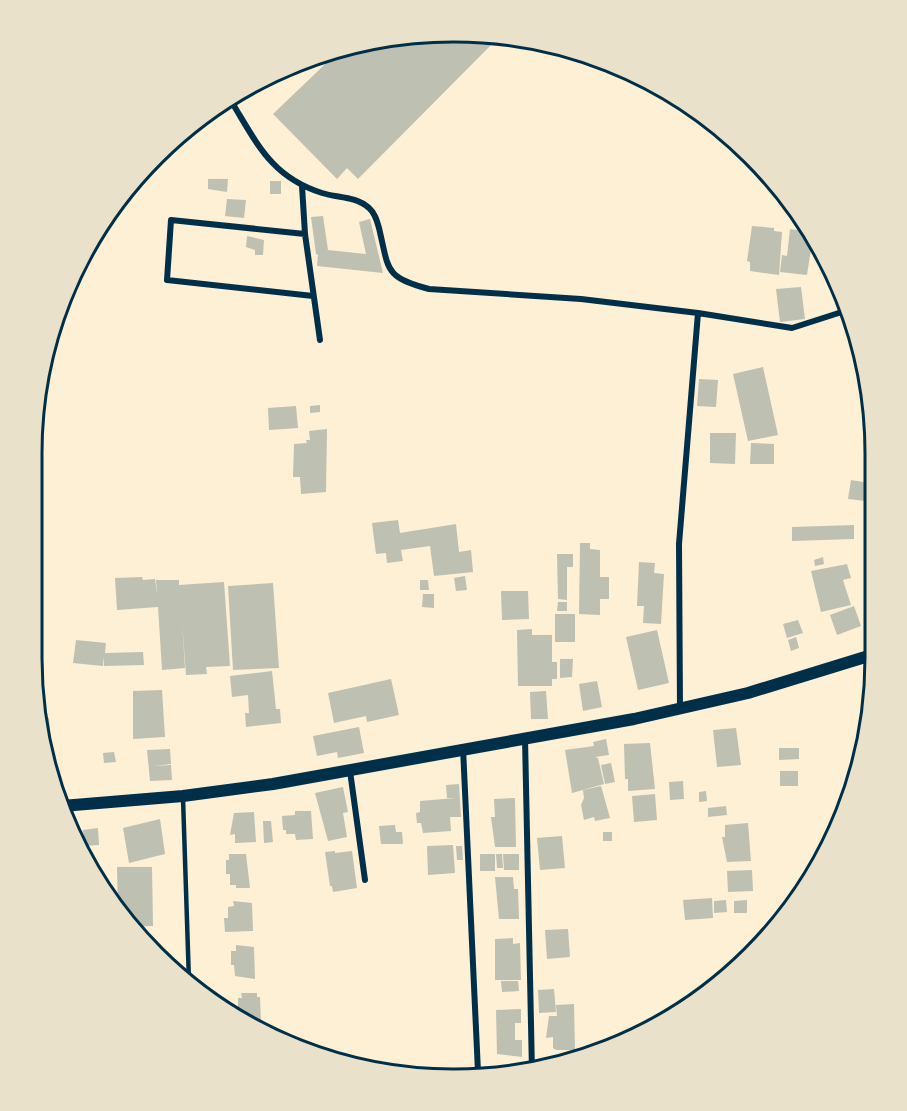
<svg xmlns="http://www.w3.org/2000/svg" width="907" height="1111" viewBox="0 0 907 1111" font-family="'Source Sans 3',sans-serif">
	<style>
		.building { fill: #bec0b2 }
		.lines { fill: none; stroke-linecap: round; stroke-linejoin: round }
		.service { stroke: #003049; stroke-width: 4.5 }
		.minor { stroke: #003049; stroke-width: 6 }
		.secondary { stroke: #003049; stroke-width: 12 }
		.rim { fill: none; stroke: #003049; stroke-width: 3 }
	</style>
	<rect width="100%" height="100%" fill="#fdf0d5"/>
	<!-- building -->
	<path class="building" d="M426,32L501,35L358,179L347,168L337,179L273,114L344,46Z
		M208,179H228L227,192L208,189Z
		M270,181H281V194H270Z
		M227,199L246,200L244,218L225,216Z
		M323,216L328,250L366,254L359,222L370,219L383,273L317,266L318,255L316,254L311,217Z
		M752,226L774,228V231L782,232L779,275L750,271V262L747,261Z
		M790,229L810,232L813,236L807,275L780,272L782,255L787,256Z
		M247,236L264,240L263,255H255V250L246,247Z
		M801,287L805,319L780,322L776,289Z
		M763,367L778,435L748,441L733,374Z
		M699,379L718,380L716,407L697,406Z
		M320,405V412L310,413V406Z
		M296,406L298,428L269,430L268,408Z
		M327,429L326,492L301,494L300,477H293L294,444L307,443L306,440H310L309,431Z
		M710,433H736L735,464L710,463Z
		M751,443L774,444V464H750Z
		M851,480L875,484V502L848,499Z
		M398,520L400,533L456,524L459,552L471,550L473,572L434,576L430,546L401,550L403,561L387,563L386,553L376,554L372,523Z
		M854,525V539L792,541V527Z
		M580,543H590V549L600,550V577H609V599H600V615L579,614Z
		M557,554H573V567H567V600L558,599Z
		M823,557L824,564L815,566L814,560Z
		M639,562L655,563L654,573L664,574L661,624L643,623L644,606H637Z
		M847,564L851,578L843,580L851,605L821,612L811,571Z
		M465,576L467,590L456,591L454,578Z
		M142,577L143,580L155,579L157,595L156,580H179V585L224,582L230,666L206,667L207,674L186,675L182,621L185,668L162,670L158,607L117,610L115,578Z
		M420,580H428L429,590H420Z
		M273,583L279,668L233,670L228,586Z
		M501,591H528L529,619L502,620Z
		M423,594H434V608L422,607Z
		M558,602H567V611H557Z
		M854,606L861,626L837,635L830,615Z
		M555,614H575V642H555Z
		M798,620L803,633L787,638L783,624Z
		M532,629V635H552V662H557V679H552V686H518L517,630Z
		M657,630L669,683L638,690L626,637Z
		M796,637L799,648L791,651L788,640Z
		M76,640L106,643L105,653L143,652L144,665L104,666V656L103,666L73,663Z
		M560,659H573L572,677L560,678Z
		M272,671L276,709H280L281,723L246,727L245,713H249L248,695L232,697L230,676Z
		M391,679L399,715L367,722L366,716L334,723L328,693Z
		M597,681L602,707L583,711L579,684Z
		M162,690L165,737L133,739V691Z
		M546,691L548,719H531L530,692Z
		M39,712H42V718H49L51,747L43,748Z
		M359,727L364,753L338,758L337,752L317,756L313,736Z
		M736,728L741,765L717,767L713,730Z
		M606,739L609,755L595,757L598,758L604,784L572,793L565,750L594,746L593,742Z
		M650,743L655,789L628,791V779H625L624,744Z
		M779,748H799V759L779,760Z
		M170,749L171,764L154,766L171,765L172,780L150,781L147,750Z
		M114,752L116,762L104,763L103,753Z
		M611,763L615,782L605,784L601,765Z
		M780,771H798V786H780Z
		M683,781L684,799L670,800L669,782Z
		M459,784L461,817H450L451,831L423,833L421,823H417L416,813L420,812V801L455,798H447L446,785Z
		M601,786L610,818L595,821L594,817L584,820L581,805L584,798L583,790Z
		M343,787L348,812L343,813L347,837L328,841L315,793Z
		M706,791L707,801L699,802V792Z
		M655,794L657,820L634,822L632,796Z
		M515,798L516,847H495L491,817H495L494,799Z
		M726,806L727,815L708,817V808Z
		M295,811H311L313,839L296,840L295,834H286V830H283L282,816L295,815Z
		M254,812L256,842L235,843V834L230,835L234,813Z
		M160,819L165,854L129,863L123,828Z
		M263,821H271L273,842L264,843Z
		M748,823L751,861L727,862L722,837H725V825Z
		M395,825L396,832H402L403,844H381L379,826Z
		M98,828L99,845L85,846L83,830Z
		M73,831H81V844H78Z
		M603,832H612V841H603Z
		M562,836L565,868L540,870L537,838Z
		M453,845L455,873L428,875L427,846Z
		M456,846H462L463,860H457Z
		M335,851V853L352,851L357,888L333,892L332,886H330L325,852Z
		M229,854H246L250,888H236V885H230V874H226V860H229Z
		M480,854H495V871H480Z
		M496,854H502L503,868H497Z
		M503,854H519V870H504Z
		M117,867H152L153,926L130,927L118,910Z
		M752,870L753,891L728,892L727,871Z
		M495,877H513L514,889H518L519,919H499Z
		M712,898L713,918L685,920L683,900Z
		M726,900L727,912L714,913V901Z
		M747,900V913H734V901Z
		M233,901L252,903L253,931L225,932L224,918H228V907L234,906Z
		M568,929L570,957L547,959L545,930Z
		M513,938V944L520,943L521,980H495V939Z
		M146,945H157V950H160L163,959Z
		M236,945L254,947L255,979L235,976L234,965H231V951H236Z
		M501,981H518L519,991L502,992Z
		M554,989L556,1012L539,1013L538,990Z
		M241,993H257V997H260L261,1023H249L242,1020V1012H238V998H242Z
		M574,1004L575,1050H556L553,1048V1037L546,1038L549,1016H557L556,1005Z
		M521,1009V1023H515V1040H522V1057L497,1054L496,1010Z"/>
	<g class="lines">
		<!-- service -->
		<path class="service" d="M183,798L189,982"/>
		<!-- minor -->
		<path class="minor" d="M231,101C257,143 271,177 322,193C338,198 356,196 369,208C375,213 377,221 379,228C389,270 384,277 429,289L581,299L698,313L792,328L848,310
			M302,186L305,234L320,340
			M305,234L171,220L167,280L313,296
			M680,710L679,544L698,313
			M525,738L532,1072
			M463,748L478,1072L506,1073
			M350,771L365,880"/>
		<!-- secondary -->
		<path class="secondary" d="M62,806L183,796L273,784L634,719L748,693L875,654"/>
	</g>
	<!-- crop -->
	<path d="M0 0H907V1111H0ZM453 42H454A411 411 0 0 1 865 453V658A411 411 0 0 1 454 1069H453A411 411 0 0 1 42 658V453A411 411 0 0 1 453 42Z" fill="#e9e1ca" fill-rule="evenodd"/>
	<path class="rim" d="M453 42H454A411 411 0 0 1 865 453V658A411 411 0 0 1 454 1069H453A411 411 0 0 1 42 658V453A411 411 0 0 1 453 42Z"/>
</svg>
